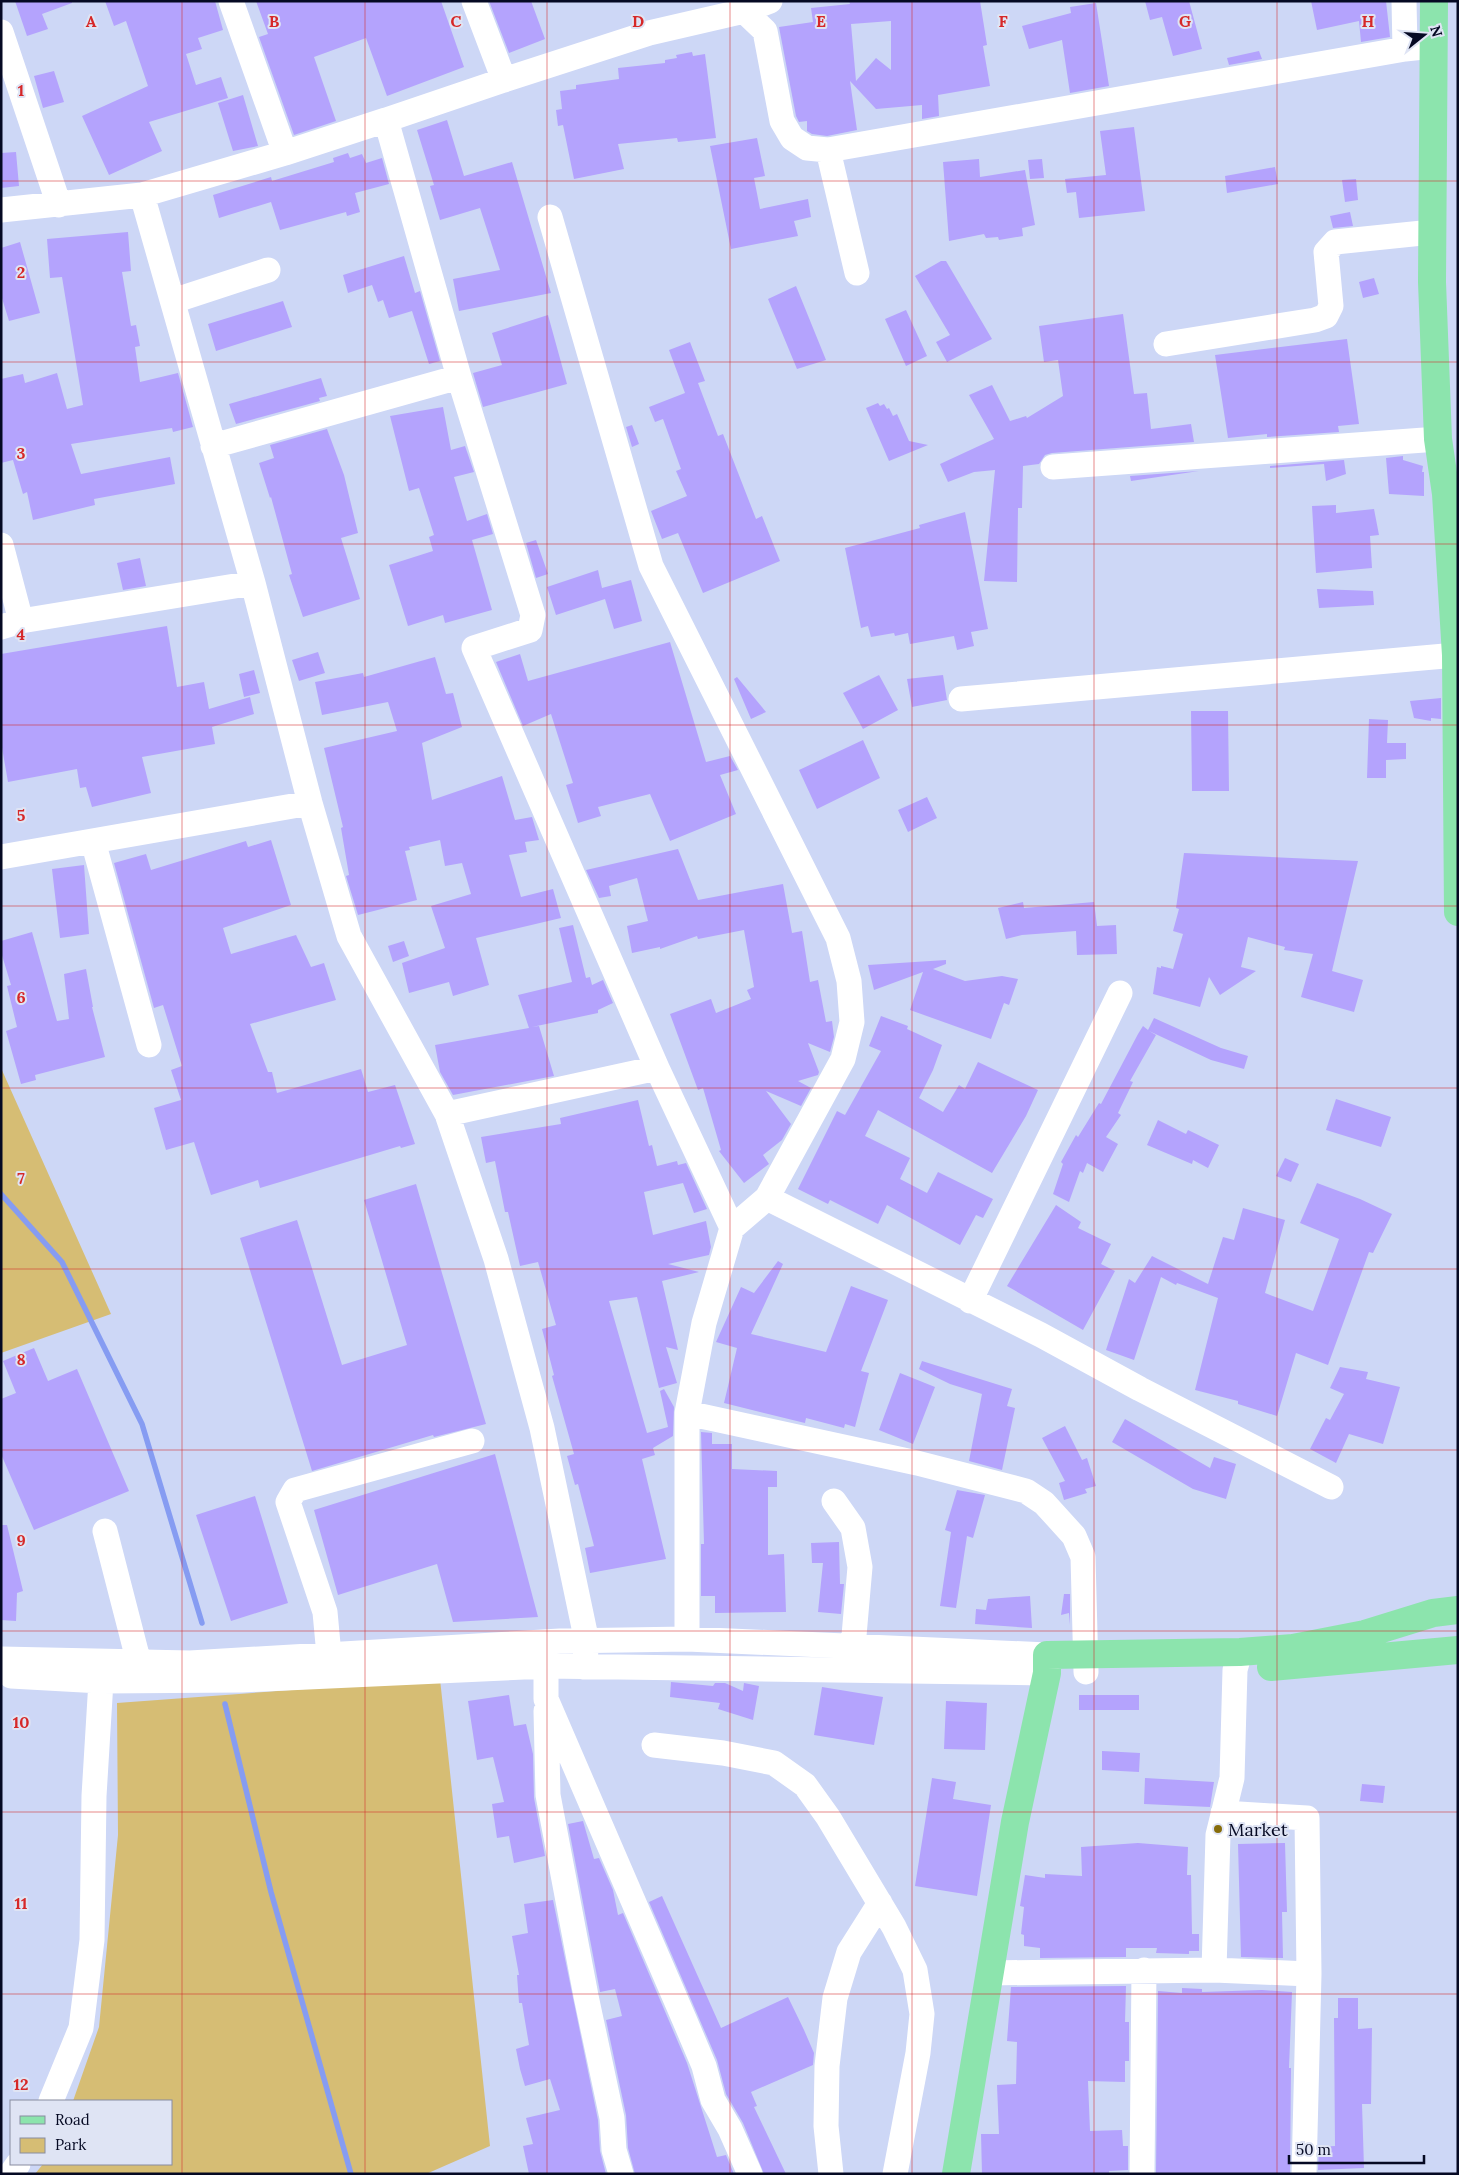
<svg xmlns="http://www.w3.org/2000/svg" width="1459" height="2175" viewBox="0 0 1459 2175" font-family="Lora,serif">
	<style>
		.green { fill: #d6bd74 }
		.lines { fill: none; stroke-linecap: round; stroke-linejoin: round }
		.stream { stroke: #869cf2; stroke-width: 5.5 }
		.building { fill: #b4a3fd; fill-rule: evenodd }
		.minor { stroke: #fff; stroke-width: 25 }
		.major { stroke: #8ce4ad; stroke-width: 28 }
		.grid { fill: none; stroke: #d62828; stroke-width: 1; stroke-opacity: 0.55 }
		.poi-dot { fill: #876d0b; stroke: #dfe4f4; stroke-width: 2 }
		.labels { text-anchor: middle; dominant-baseline: central; stroke-width: 4; stroke-linejoin: round; paint-order: stroke }
		.poi-label { font-size: 18px; fill: #050923; stroke: #dfe4f4; text-anchor: start }
		.grid-label { font-size: 16px; text-anchor: middle; font-weight: bold; fill: #d62828; stroke: #dfe4f4; stroke-width: 4; stroke-linejoin: round; paint-order: stroke }
	</style>
	<rect width="100%" height="100%" fill="#cdd7f6"/>
	<!-- green -->
	<path class="green" d="M1,1068L111,1314L1,1353Z
		M440,1679L490,2146L426,2174H35L43,2164H171V2101H73L99,2027L118,1835L117,1703Z"/>
	<g class="lines">
		<!-- stream -->
		<path class="stream" d="M1,1194L62,1262L142,1424L202,1623
			M225,1704L271,1892L351,2174"/>
	</g>
	<!-- building -->
	<path class="building" d="M15,1H72V3L42,14L48,29L27,36Z
		M105,1H215L223,30L198,38L202,49L186,54L196,85L221,77L228,98L149,122L162,151L109,175L82,116L148,86L126,21L114,26Z
		M256,1H441L464,67L387,96L366,38L314,57L336,121L294,135L259,37L268,34Z
		M489,1H531L545,39L509,53Z
		M849,1H980L987,45L983,46L990,86L938,95L939,116L922,119V105L876,109L850,81L857,130L827,136L812,134L807,131V121L799,122L796,116L779,27L813,22L811,8L850,4ZM891,21V70L876,58L856,81L851,24Z
		M1145,1H1189L1202,49L1173,56L1162,17L1150,20Z
		M1311,1H1386L1390,37L1361,42L1359,21L1317,30Z
		M1096,3L1109,86L1070,93L1062,40L1029,49L1022,26L1071,13L1070,7Z
		M1259,51L1262,59L1229,65L1227,58Z
		M692,52L693,56L705,54L716,138L678,142L677,138L618,144L624,169L574,179L563,125L558,126L556,110L562,109L560,91L576,89V85L619,79L618,68L665,63V60L677,58L676,55Z
		M54,71L64,102L43,108L34,76Z
		M243,95L258,146L233,151L218,103Z
		M447,120L464,176L512,162L551,293L459,311L453,279L500,270L480,208L440,220L430,186L434,185L417,130Z
		M1134,127L1145,211L1079,218L1076,192L1067,193L1065,179L1106,175L1100,131Z
		M757,138L765,176L754,178L760,209L808,199L811,217L794,221L798,236L731,249L710,146Z
		M16,152L19,186L1,188V153Z
		M348,153L350,158L362,154L366,163L382,158L389,184L355,193L360,212L347,216L346,212L280,230L271,202L219,218L213,195L271,177L272,181L334,162L333,158Z
		M979,159L980,177L1025,170L1035,225L1022,228L1023,236L999,240L998,237L986,238L984,234L949,241L943,162Z
		M1042,159L1044,178L1030,179L1028,160Z
		M1275,167L1278,184L1227,193L1225,176Z
		M1356,179L1358,200L1345,202L1342,180Z
		M1350,212L1353,226L1333,228L1330,216Z
		M128,232L131,271L122,272L131,326L136,325L140,346L135,347L140,382L178,373L193,427L173,432L172,428L71,444L81,474L170,457L175,484L94,499L95,505L33,520L27,492L23,494L13,460L1,463V379L23,374L25,383L57,373L67,409L83,405L62,277L50,278L47,239Z
		M20,242L40,313L9,321L1,295V248Z
		M404,256L415,293L420,291L440,361L429,364L412,311L389,318L383,300L378,302L372,285L348,293L343,275Z
		M941,261H946L992,339L947,362L936,342L950,335L915,276Z
		M1374,278L1379,294L1363,298L1359,282Z
		M796,286L826,360L797,369L768,299Z
		M283,301L292,327L216,351L208,324Z
		M906,310L927,356L906,366L885,319Z
		M1123,314L1134,394L1147,393L1151,429L1191,424L1194,442L1052,453L1045,455L1039,464L1023,466L1022,508H1018L1017,582L984,581L995,470L974,472L948,482L940,464L994,439L969,395L992,385L1010,421L1026,416L1027,418L1063,396L1058,360L1044,362L1039,326Z
		M548,315L567,384L483,407L473,373L502,365L492,333Z
		M1347,339L1359,424L1338,426L1339,432L1267,437V434L1228,438L1215,355Z
		M690,342L705,381L698,383L718,436L723,434L756,519L762,516L780,561L703,593L678,533L662,539L651,511L687,496L676,471L681,469L663,419L655,422L649,407L685,393L669,350Z
		M321,378L327,396L319,398L320,401L236,424L229,404Z
		M878,403L880,406L884,404L887,409L889,408L893,416L897,414L909,441L928,445L889,461L866,408Z
		M443,407L451,450L465,446L474,472L454,477L467,521L487,514L493,534L472,540L492,610L445,623L443,615L408,626L389,565L433,551L429,537L434,535L419,488L409,491L390,416Z
		M632,425L639,444L632,447L626,427Z
		M327,429L344,475L358,533L341,538L360,599L303,617L289,575L292,574L271,497L270,498L259,463L274,458L270,445Z
		M1403,456V460L1423,466L1422,472H1424V496L1389,494L1386,458Z
		M1344,460L1346,474L1326,481L1324,464L1270,468V466Z
		M1199,471L1131,481L1130,476Z
		M1336,505V513L1374,509L1379,535L1370,536L1372,568L1316,573L1312,506Z
		M965,512L988,629L971,632L974,646L957,650L954,636L910,644L908,633L895,636L894,633L871,637L868,626L861,628L845,548L920,528L919,525Z
		M536,540L548,574L536,578L526,543Z
		M140,558L146,586L123,590L117,563Z
		M598,570L602,588L631,580L642,621L614,629L605,599L556,615L547,587Z
		M1317,589L1373,591L1374,605L1319,608Z
		M167,626L177,687L204,682L209,709L250,697L254,714L212,727L215,744L142,757L151,793L92,807L86,787L80,788L77,769L8,782L1,742V654Z
		M670,642L706,762L730,756L738,770L720,775L736,814L670,841L650,794L598,807L601,816L578,823L566,785L573,783L551,714L523,726L496,662L520,654L528,681Z
		M318,652L325,673L299,681L292,660Z
		M435,657L446,694L453,693L462,727L422,743L432,800L502,776L515,820L532,817L539,840L525,842L527,852L509,855L521,897L553,889L561,918L476,938L489,985L453,996L449,982L409,993L402,963L445,948L431,906L471,894L462,863L445,866L440,840L409,847L410,850L405,851L417,900L358,915L346,876L349,875L341,828L343,827L324,748L397,731L388,702L322,715L315,682L363,673L364,677Z
		M254,670L260,693L244,697L239,674Z
		M879,675L898,710L863,729L843,693Z
		M943,675L947,700L912,707L907,679Z
		M737,677L766,712L751,719L734,679Z
		M1441,698V719L1431,718V721L1414,718L1410,701Z
		M1191,711H1228L1229,791H1192Z
		M1369,719L1388,720L1387,743H1406V759L1386,760V778H1367Z
		M863,740L880,778L817,809L799,770Z
		M927,797L937,818L908,832L898,810Z
		M271,840L291,905L223,928L231,954L296,935L311,967L324,963L336,1000L250,1024L268,1072H272L277,1093L361,1069L368,1092L395,1085L415,1144L401,1148L400,1146L260,1188L258,1180L211,1195L194,1142L166,1150L154,1108L181,1100L171,1070L182,1066L163,1005L154,1008L114,863L146,854L151,870L246,841L248,847Z
		M678,849L698,900L783,884L792,933L802,931L810,982L818,980L826,1022L832,1021L834,1037L830,1052L808,1043L819,1072L818,1075L798,1081L811,1088L801,1106L766,1091L791,1124L782,1140L763,1155L769,1164L744,1183L719,1151L721,1150L703,1088L698,1090L670,1014L711,999L716,1013L751,999L747,990L754,987L744,930L698,939L697,936L660,949V947L632,953L627,926L648,921L637,878L609,886L611,896L599,898L586,870Z
		M1184,853L1358,861L1332,971L1363,980L1354,1012L1301,997L1313,954L1284,950L1285,947L1248,937L1241,967L1256,971L1220,995L1209,977L1200,1007L1153,994L1157,967L1161,968V966L1173,969L1183,934L1173,931L1179,909L1176,908Z
		M84,865L89,934L60,938L52,869Z
		M1023,902L1024,908L1094,902L1097,926L1116,925L1117,954L1077,955L1076,931L1022,935L1006,939L998,908Z
		M573,925L586,978L590,977L592,985L603,980L613,1003L598,1010V1013L532,1027L539,1026L554,1076L453,1095L440,1072L435,1045L529,1028L518,995L572,982L559,928Z
		M32,932L57,1021L69,1019L64,974L86,969L93,1007H92L105,1057L35,1075L36,1080L21,1084L6,1031L17,1027L7,986L11,985L1,952V941Z
		M404,941L409,956L393,962L388,946Z
		M946,960V964L933,969L965,981L1002,976L1018,979L1009,1005L1004,1003L991,1039L910,1010L923,972L874,990L868,965Z
		M881,1016L908,1026L907,1029L942,1045L933,1070L919,1098L943,1112L959,1085L965,1089L978,1062L1038,1090L1026,1116L992,1173L878,1110L865,1136L910,1158L900,1179L927,1193L938,1172L993,1199L983,1218L976,1215L960,1245L887,1205L878,1224L830,1200L828,1204L798,1189L837,1111L845,1115L881,1051L869,1046Z
		M1154,1018L1221,1048L1248,1056L1244,1069L1211,1060L1149,1031L1156,1035L1130,1081L1133,1082L1118,1113L1121,1115L1106,1137L1118,1144L1103,1172L1087,1163L1083,1173L1080,1171L1069,1202L1053,1194L1063,1164L1061,1162L1076,1135L1078,1137L1099,1103L1101,1104L1138,1034L1143,1026L1148,1030Z
		M1336,1099L1391,1117L1381,1147L1326,1130Z
		M638,1100L649,1146L652,1145L657,1166L677,1161L678,1165L686,1163L707,1209L694,1213L683,1183L644,1192L653,1235L706,1221L711,1247L709,1255L668,1264L699,1272L662,1281L678,1350L666,1347L677,1383L659,1388L637,1297L609,1301L647,1433L668,1427L660,1391L664,1389L674,1407L673,1436L653,1448L655,1455L642,1459L666,1559L590,1573L585,1548L594,1546L578,1484L575,1485L567,1456L574,1454L552,1376L554,1375L542,1329L556,1325L538,1262L520,1266L508,1212H505L495,1161L486,1163L481,1137L561,1124L560,1118Z
		M1158,1120L1186,1134L1188,1130L1219,1145L1208,1168L1193,1160L1192,1164L1147,1145Z
		M1285,1158L1299,1164L1291,1182L1276,1176Z
		M1317,1183L1360,1199L1392,1214L1373,1253L1369,1252L1328,1365L1296,1353L1277,1416L1238,1404V1401L1195,1390L1218,1298L1177,1283L1176,1285L1161,1277L1134,1360L1106,1350L1129,1279L1135,1283L1152,1256L1208,1284L1223,1237L1234,1240L1243,1208L1285,1220L1265,1293L1313,1311L1339,1239L1300,1223Z
		M416,1184L486,1424L434,1437L433,1435L312,1471L240,1238L297,1220L342,1365L407,1345L364,1200Z
		M1056,1205L1081,1222L1078,1228L1111,1244L1101,1264L1115,1271L1083,1330L1007,1286Z
		M778,1261L783,1264L751,1334L826,1352L851,1286L888,1300L861,1371L869,1373L855,1427L845,1424L844,1428L806,1418L805,1423L724,1403L737,1348L716,1342L741,1287L754,1293Z
		M34,1348L48,1381L77,1369L129,1491L34,1530L1,1454V1399L16,1393L3,1361Z
		M922,1361L1012,1389L1007,1406L1015,1408L1002,1470L969,1461L982,1394L950,1384L919,1369Z
		M1340,1367L1368,1372L1366,1379L1400,1387L1383,1444L1349,1434L1336,1463L1310,1449L1326,1418L1330,1420L1344,1394L1330,1388Z
		M900,1373L935,1387L913,1444L879,1430Z
		M1125,1419L1210,1468L1214,1457L1236,1464L1226,1499L1193,1489L1112,1442Z
		M1065,1426L1082,1460L1087,1458L1096,1486L1085,1489L1087,1493L1064,1500L1059,1483L1065,1481L1042,1438Z
		M701,1432L712,1433V1444H732V1469L777,1471V1487H768V1555L784,1554L786,1612L715,1613V1596H701V1544H704Z
		M495,1454L538,1617L453,1622L437,1564L338,1595L314,1510Z
		M957,1490L985,1495L973,1538L967,1536L956,1608L940,1606L951,1532L945,1530Z
		M255,1496L288,1603L231,1621L196,1515Z
		M1,1525H7L23,1591L17,1593L16,1621L1,1620Z
		M839,1542L840,1584H844L841,1614L818,1612L823,1563H812L811,1543Z
		M1064,1594H1070V1625L1069,1613L1061,1615Z
		M1030,1596L1032,1628L975,1624L976,1609L986,1610L988,1599Z
		M671,1682L713,1686L715,1683H725L743,1691L744,1683L759,1686L753,1720L718,1709L720,1703L670,1697Z
		M822,1687L883,1697L874,1745L814,1735Z
		M509,1695L514,1726L526,1724L533,1754L534,1798L545,1856L514,1863L509,1836L497,1838L492,1804L504,1802L493,1757L477,1760L468,1701Z
		M1079,1695H1139V1710H1079Z
		M946,1701L987,1703L985,1750L944,1749Z
		M1102,1751L1140,1753L1139,1772L1102,1770Z
		M932,1778L956,1782L953,1799L991,1805L977,1896L915,1886Z
		M1145,1778L1214,1782L1210,1807L1144,1804Z
		M1362,1784L1385,1786L1383,1803L1360,1801Z
		M583,1821L594,1859L599,1858L613,1890L618,1915L623,1913L687,2063L717,2157L726,2155L734,2174H635L628,2148L626,2115L606,2020L622,2016L615,1989L600,1992L568,1824Z
		M1138,1843L1188,1847L1187,1875H1191L1192,1934H1199V1951H1189V1954L1156,1953L1157,1948H1126V1957L1040,1958V1948L1024,1946V1935L1021,1934L1024,1907L1020,1906L1025,1875L1045,1878V1874L1082,1876L1081,1847Z
		M1285,1843L1287,1912H1282L1283,1958L1241,1957L1238,1844Z
		M662,1896L721,2028L788,1997L804,2030L814,2053L813,2065L751,2092L757,2106L754,2107L786,2174H764L743,2123L726,2094L717,2060L649,1902Z
		M553,1900L598,2120L600,2151L606,2174H529L523,2146L533,2144L526,2118L560,2110L550,2079L525,2086L520,2069L516,2049L529,2045L522,2003H519L517,1975H519L512,1936L528,1933L524,1904Z
		M1126,1986L1125,2022H1129V2061H1125V2082L1088,2081L1090,2131L1122,2130L1123,2146H1128V2170L1109,2171V2174H982L981,2134H999L997,2085L1016,2084L1017,2042L1007,2041L1011,1987Z
		M1182,1988L1202,1989V1992L1262,1990L1292,1992L1289,2068H1291L1290,2174H1156L1158,1991L1182,1993Z
		M1338,1998H1358V2029L1372,2028L1371,2104H1362L1364,2168L1318,2170L1319,2147L1335,2146L1334,2018H1338Z"/>
	<g class="lines">
		<!-- minor -->
		<path class="minor" d="M231,1L285,153
			M1404,1L1405,49
			M744,11L770,1
			M1,32L59,205
			M504,80L649,33L744,11L765,31L782,121L792,138L807,148L828,150L1405,49L1433,46
			M386,120L504,80L474,1
			M828,150L857,273
			M142,195L253,583L310,803L349,936L447,1114L496,1259L542,1428L587,1642L584,1667
			M1,210L142,195L285,153L386,120L459,377L533,615L530,630L474,648L657,1068L732,1228
			M550,217L651,566L838,938L849,981L852,1022L843,1059L767,1198L732,1228L704,1323L687,1413V1639
			M173,301L268,270
			M1166,344L1315,320L1326,316L1331,306L1326,252L1335,242L1432,232
			M213,446L459,377
			M1053,467L1438,439
			M1,545L21,621
			M1,627L21,621L253,583
			M961,699L1456,655
			M93,841L149,1045
			M1,857L310,803
			M447,1114L657,1068
			M767,1198L1041,1335L1140,1389L1331,1487
			M970,1301L1120,993
			M687,1413L917,1463L1026,1491L1044,1503L1074,1536L1083,1557L1086,1672
			M834,1501L853,1528L860,1567L853,1647
			M105,1531L139,1663
			M329,1655L325,1612L288,1502L295,1490L472,1441
			M1,1659L190,1663L560,1641L687,1639L1047,1655
			M546,1666V1699L685,2021L704,2066L713,2100L730,2129L750,2174
			M11,1676L101,1681L242,1680L546,1666L1047,1673
			M546,1711L548,1795L586,1996L612,2118L614,2150L621,2174
			M654,1745L723,1753L774,1763L805,1785L828,1817L894,1927L915,1970L922,2014L918,2053L895,2174
			M1223,1813L1307,1818L1309,1974L1304,2174
			M1214,1970L1309,1974
			M989,1973L1214,1970L1218,1835L1232,1778L1235,1670L1240,1652
			M51,2101L81,2028L92,1940L94,1796L101,1681
			M11,2174L18,2164
			M831,2174L826,2126L827,2066L835,1998L849,1952L880,1903
			M1142,2174L1144,1970"/>
		<!-- major -->
		<path class="major" d="M1434,1L1432,282L1438,439L1446,494L1456,655L1458,912
			M1271,1667L1458,1650
			M956,2174L1015,1822L1047,1673V1655L1240,1652L1293,1648L1365,1634L1433,1613L1458,1610"/>
	</g>
	<!-- grid -->
	<path class="grid" d="M182,1V2174M365,1V2174M547,1V2174M730,1V2174M912,1V2174M1094,1V2174M1277,1V2174M1,181H1458M1,362H1458M1,544H1458M1,725H1458M1,906H1458M1,1088H1458M1,1269H1458M1,1450H1458M1,1631H1458M1,1812H1458M1,1994H1458"/>
	<!-- markers -->
	<circle class="poi-dot" cx="1218" cy="1829" r="5"/>
	<g class="labels">
		<!-- poi labels -->
		<g class="poi-label">
			<text x="1228" y="1829">Market</text>
		</g>
	</g>
	<g class="grid-label">
		<text x="91" y="27">A</text>
		<text x="274" y="27">B</text>
		<text x="456" y="27">C</text>
		<text x="638" y="27">D</text>
		<text x="821" y="27">E</text>
		<text x="1003" y="27">F</text>
		<text x="1185" y="27">G</text>
		<text x="1368" y="27">H</text>
		<text x="21" y="96">1</text>
		<text x="21" y="278">2</text>
		<text x="21" y="459">3</text>
		<text x="21" y="640">4</text>
		<text x="21" y="821">5</text>
		<text x="21" y="1003">6</text>
		<text x="21" y="1184">7</text>
		<text x="21" y="1365">8</text>
		<text x="21" y="1546">9</text>
		<text x="21" y="1728">10</text>
		<text x="21" y="1909">11</text>
		<text x="21" y="2090">12</text>
	</g>
	<!-- border -->
	<rect width="1459" height="2175" fill="none" stroke="#050923" stroke-width="5"/>
	<!-- legend -->
	<rect x="10" y="2100" width="162" height="65" fill="#dfe4f4" stroke="#888ca0"/>
	<rect x="20" y="2116" width="25" height="8" fill="#8ce4ad" stroke="#888ca0"/>
	<text x="55" y="2125" font-size="15" fill="#050923">Road</text>
	<rect x="20" y="2138" width="25" height="15" fill="#d6bd74" stroke="#888ca0"/>
	<text x="55" y="2150" font-size="15" fill="#050923">Park</text>
	<!-- north arrow -->
	<g transform="translate(1424 35) rotate(73)" stroke="#dfe4f4" stroke-width="4" paint-order="stroke">
	<path d="M0-4L9 19L0 12L-9 19Z" fill="#050923"/>
	<text y="-8" font-size="14" font-weight="bold" text-anchor="middle" fill="#050923">N</text>
	</g>
	<!-- scale -->
	<path d="M1289 2155v8h135v-8" fill="none" stroke="#050923" stroke-width="2.5"/>
	<text x="1296" y="2155" font-size="15" fill="#050923" stroke="#dfe4f4" stroke-width="4" paint-order="stroke">50 m</text>
</svg>
